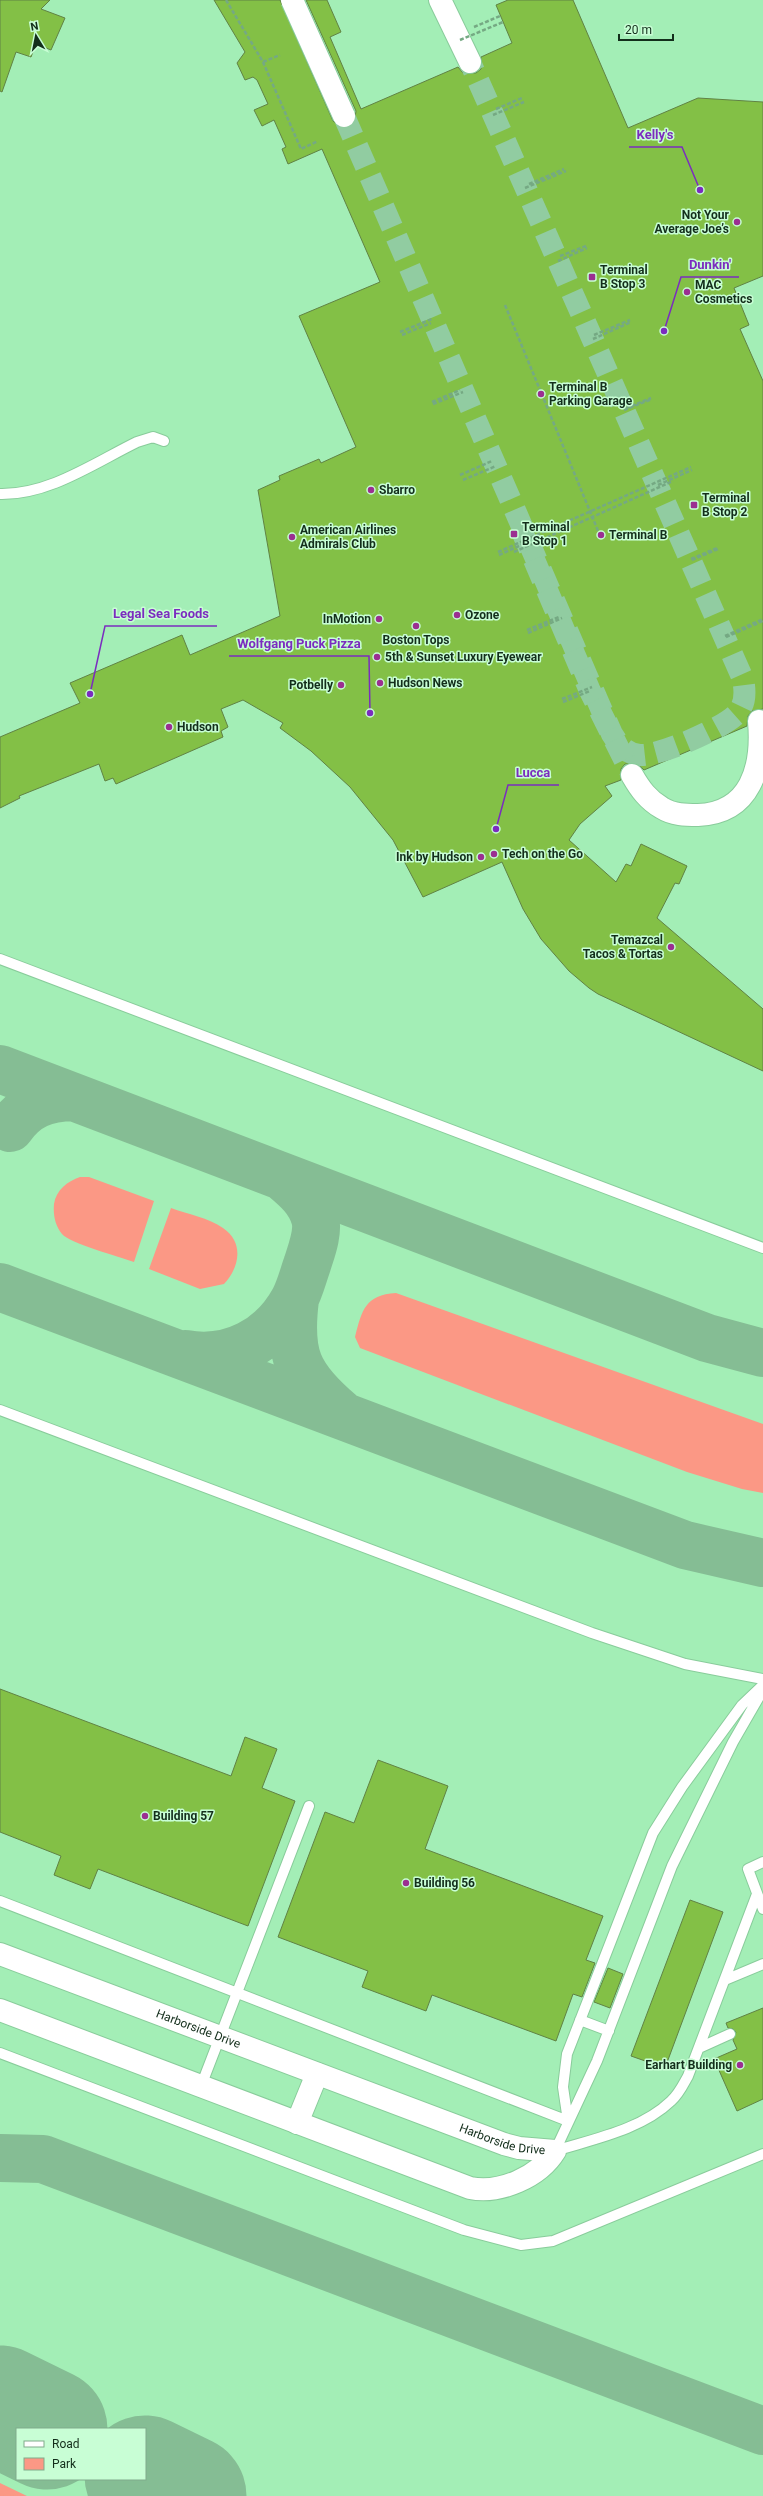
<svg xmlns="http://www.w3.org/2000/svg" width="763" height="2496" viewBox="0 0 763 2496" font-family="Roboto,sans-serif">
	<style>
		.built { fill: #a3eeb6; fill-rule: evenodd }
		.green { fill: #fb9885 }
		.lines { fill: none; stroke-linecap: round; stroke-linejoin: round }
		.taxiway { stroke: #85bd94; stroke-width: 48 }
		.runway { stroke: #85bd94; stroke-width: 121 }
		.building { fill: #83c046; stroke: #608244 }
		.secondary-tunnel { stroke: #91cca1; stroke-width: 22; stroke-dasharray: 22 11; stroke-linecap: butt }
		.primary-tunnel { stroke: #91cca1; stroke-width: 22; stroke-dasharray: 22 11; stroke-linecap: butt }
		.lane-casing { stroke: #89cc9b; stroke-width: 12 }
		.secondary-casing { stroke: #89cc9b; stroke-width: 24 }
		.path { stroke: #75a983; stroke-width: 2.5; stroke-dasharray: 4 2; stroke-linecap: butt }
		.lane { stroke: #fff; stroke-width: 10 }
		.secondary { stroke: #fff; stroke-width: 22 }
		.secondary-bridge-casing { stroke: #89cc9b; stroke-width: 24; stroke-linecap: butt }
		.path-bridge { stroke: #75a983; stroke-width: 2.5; stroke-dasharray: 4 2; stroke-linecap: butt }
		.secondary-bridge { stroke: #fff; stroke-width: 22 }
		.poi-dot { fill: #9b2f91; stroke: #c8fed5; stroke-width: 1.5 }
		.labels { text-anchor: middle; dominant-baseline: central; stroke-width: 3; stroke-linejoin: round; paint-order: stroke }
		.poi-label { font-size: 12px; font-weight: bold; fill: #132e1b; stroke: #c8fed5; text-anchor: start }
		.street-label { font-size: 12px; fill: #132e1b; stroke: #c8fed5 }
		.leader { fill: none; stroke: #7b2cbf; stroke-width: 1.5 }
		.callout-dot { fill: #7b2cbf; stroke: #c8fed5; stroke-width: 1.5 }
		.callout-label { font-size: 13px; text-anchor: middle; font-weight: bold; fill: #7b2cbf; stroke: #c8fed5; stroke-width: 3; stroke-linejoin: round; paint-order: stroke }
	</style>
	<rect width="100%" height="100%" fill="#b1f4c2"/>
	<!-- built -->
	<path class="built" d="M0,0H763V2496H0ZM17,2429H145V2479H17Z"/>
	<!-- green -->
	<path class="green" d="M80,1177H89L154,1201L134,1262C120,1257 69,1243 62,1234C55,1225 53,1215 54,1204C56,1190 68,1181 80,1177Z
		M171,1208C187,1214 209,1218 223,1228C244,1242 240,1267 224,1284L200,1289L149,1269Z
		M396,1293L763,1424V1493L742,1489L687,1472L360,1348L355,1337C362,1310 365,1295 396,1293Z
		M0,2483L27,2496H0Z"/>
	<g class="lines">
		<!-- taxiway -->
		<path class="taxiway" d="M0,1069L707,1338L763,1353
			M10,1128C26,1105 45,1098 73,1097
			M0,1287L685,1545L763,1563
			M295,1299C288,1355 297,1376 340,1413
			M185,1354C231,1362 272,1340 294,1300C300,1289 303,1276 307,1265C311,1252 319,1232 315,1218C310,1200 297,1189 284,1178
			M0,2158L43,2159L763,2431"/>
		<!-- runway -->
		<path class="runway" d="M0,2406L47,2429
			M145,2476L186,2496"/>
	</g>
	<!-- building -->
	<path class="building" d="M0,0H50L41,9L65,18L51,50L36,44L31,57L16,52L2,92L0,91Z
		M214,0H280L333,121L342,128L354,124L356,111L306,0H327L341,32L330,37L361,109L458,67L463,73H476L481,69V57L512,43L496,5L508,0H573L628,128L698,98L763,102V276L734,288L749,325L740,329L763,381V709L752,711L748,716L747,726L644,770L638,764H625L621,769V780L605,786L612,796L580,824L569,840L616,882L626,864L631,866L641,844L687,866L679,884L675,883L657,918L763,1009V1071L598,994L589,988L569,971L541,939L523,909L502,862L423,897L393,840L350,787L311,751L280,728L283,723L243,700L221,709L228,727L221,731L223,737L116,784L113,778L105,781L99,764L19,796L20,798L0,808V737L80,703L70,683L182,635L190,655L280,616L258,490L280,480L279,476L319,459L321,463L356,447L299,316L380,282L322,149L288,164L282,149L286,147L274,120L262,126L254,110L268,104L257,80L253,77L245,80L237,63L245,52Z
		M0,1689L231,1776L245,1737L277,1749L262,1788L295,1801L248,1926L98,1869L90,1889L54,1875L61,1856L0,1832Z
		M378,1760L448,1786L425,1849L603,1916L586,1960L595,1963L582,1997L573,1994L556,2041L432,1995L426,2011L362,1987L368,1971L278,1937L325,1812L354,1823Z
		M690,1900L723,1912L665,2068L631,2056Z
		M608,1968L623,1974L610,2008L594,2002Z
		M763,2008V2099L737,2111L714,2059L737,2049L733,2040L736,2032L733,2029L728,2028L726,2023Z"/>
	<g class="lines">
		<!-- secondary-tunnel -->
		<path class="secondary-tunnel" d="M344,116L612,734C619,745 626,754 640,755C657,757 730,726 739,711C746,702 745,690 743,679L470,62"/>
		<!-- primary-tunnel -->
		<path class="primary-tunnel" d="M521,529L590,691L632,775"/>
		<!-- lane casing -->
		<g class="lane-casing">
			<path id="lane" d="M0,494C49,495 94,463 137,442L153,437L164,441
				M0,959L763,1248
				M0,1410L592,1633L685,1664L763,1679
				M763,1862L748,1869L763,1909
				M0,1901L568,2121
				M725,1980L763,1964
				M580,2020L609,2031
				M699,2048L730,2034
				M0,2053L464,2230L521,2245L553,2241L763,2154
				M201,2086L309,1806
				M568,2121L563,2087L567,2054L653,1833L682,1787L742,1705L763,1685
				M555,2151L597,2061L672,1866L733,1742L763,1690
				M555,2151C593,2139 641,2130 671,2101C679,2094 683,2085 688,2076L757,1894"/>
		</g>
		<!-- secondary casing -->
		<g class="secondary-casing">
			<g id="secondary">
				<path d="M440,0L470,62"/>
				<path d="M632,775C640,789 648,800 662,808C673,815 686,815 698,815C751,813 763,767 759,721"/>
				<path id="s1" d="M0,1954L504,2144L519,2148L555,2151C539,2177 500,2194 470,2188L0,2010"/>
				<path d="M297,2123L317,2074"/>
			</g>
		</g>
		<!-- path -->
		<path class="path" d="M226,0L263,62L301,149L318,141
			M474,27L500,16
			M263,62L280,55
			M496,109L522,98
			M529,184L564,169
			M560,256L586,246
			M505,305L601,538
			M402,335L431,323
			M594,335L630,320
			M432,402L460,390
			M626,408L651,398
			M460,475L492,461
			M498,552L691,467
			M514,552L673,481
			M692,560L718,549
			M527,630L559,617
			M726,637L763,621
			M563,702L590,691"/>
		<!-- lane -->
		<use href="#lane" class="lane"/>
		<!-- secondary -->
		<use href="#secondary" class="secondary"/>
		<!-- secondary-bridge casing -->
		<g class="secondary-bridge-casing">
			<path id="secondary-bridge" d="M292,0L344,116"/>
		</g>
		<!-- path-bridge -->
		<path class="path-bridge" d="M460,40L503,22
			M493,115L524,102
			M525,188L566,171
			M558,261L587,248
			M400,332L432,319
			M593,339L631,322
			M433,404L463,392
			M624,410L652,399
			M463,480L496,466
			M658,485L692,470
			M499,555L528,542
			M691,559L717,548
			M528,633L562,618
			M725,636L763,619
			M562,699L592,687"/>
		<!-- secondary-bridge -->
		<use href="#secondary-bridge" class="secondary-bridge"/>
	</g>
	<!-- markers -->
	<g class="poi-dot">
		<circle cx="737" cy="222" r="4"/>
		<rect x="588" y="273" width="8" height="8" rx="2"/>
		<circle cx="687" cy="292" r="4"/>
		<circle cx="541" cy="394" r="4"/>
		<circle cx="371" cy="490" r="4"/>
		<rect x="690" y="501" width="8" height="8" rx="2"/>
		<rect x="510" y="530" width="8" height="8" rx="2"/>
		<circle cx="601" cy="535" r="4"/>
		<circle cx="292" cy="537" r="4"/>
		<circle cx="457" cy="615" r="4"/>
		<circle cx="379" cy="619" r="4"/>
		<circle cx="416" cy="626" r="4"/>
		<circle cx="377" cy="657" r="4"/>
		<circle cx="380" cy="683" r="4"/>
		<circle cx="341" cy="685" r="4"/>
		<circle cx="169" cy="727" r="4"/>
		<circle cx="494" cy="854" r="4"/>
		<circle cx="481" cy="857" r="4"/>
		<circle cx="671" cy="947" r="4"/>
		<circle cx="145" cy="1816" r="4"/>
		<circle cx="406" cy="1883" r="4"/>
		<circle cx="740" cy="2065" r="4"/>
	</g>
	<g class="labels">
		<!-- poi labels -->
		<g class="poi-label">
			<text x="729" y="215" text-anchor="end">Not Your<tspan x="729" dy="14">Average Joe’s</tspan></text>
			<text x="600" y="270">Terminal<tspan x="600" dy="14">B Stop 3</tspan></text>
			<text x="695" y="285">MAC<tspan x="695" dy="14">Cosmetics</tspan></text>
			<text x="549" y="387">Terminal B<tspan x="549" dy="14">Parking Garage</tspan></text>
			<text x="379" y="490">Sbarro</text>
			<text x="702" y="498">Terminal<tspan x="702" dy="14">B Stop 2</tspan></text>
			<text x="522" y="527">Terminal<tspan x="522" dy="14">B Stop 1</tspan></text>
			<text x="300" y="530">American Airlines<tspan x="300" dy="14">Admirals Club</tspan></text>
			<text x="609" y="535">Terminal B</text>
			<text x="465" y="615">Ozone</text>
			<text x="371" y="619" text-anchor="end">InMotion</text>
			<text x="416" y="640" text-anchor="middle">Boston Tops</text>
			<text x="385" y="657">5th &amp; Sunset Luxury Eyewear</text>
			<text x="388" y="683">Hudson News</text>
			<text x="333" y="685" text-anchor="end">Potbelly</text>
			<text x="177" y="727">Hudson</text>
			<text x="502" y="854">Tech on the Go</text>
			<text x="473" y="857" text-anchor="end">Ink by Hudson</text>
			<text x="663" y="940" text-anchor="end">Temazcal<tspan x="663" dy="14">Tacos &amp; Tortas</tspan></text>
			<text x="153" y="1816">Building 57</text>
			<text x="414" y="1883">Building 56</text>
			<text x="732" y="2065" text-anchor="end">Earhart Building</text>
		</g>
		<!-- street labels -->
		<g class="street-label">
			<text stroke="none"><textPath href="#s1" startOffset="212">Harborside Drive</textPath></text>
			<text stroke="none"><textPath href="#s1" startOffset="536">Harborside Drive</textPath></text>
		</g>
	</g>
	<!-- callouts -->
	<path class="leader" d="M700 190L682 147H629M664 331L681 277H739M90 694L105 626H217M370 713L369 656H229M496 829L508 785H559"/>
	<g class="callout-dot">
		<circle cx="700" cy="190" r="4"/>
		<circle cx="664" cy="331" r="4"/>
		<circle cx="90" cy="694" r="4"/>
		<circle cx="370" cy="713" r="4"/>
		<circle cx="496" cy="829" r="4"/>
	</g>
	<g class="callout-label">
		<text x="655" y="139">Kelly's</text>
		<text x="710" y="269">Dunkin'</text>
		<text x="161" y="618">Legal Sea Foods</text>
		<text x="299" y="648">Wolfgang Puck Pizza</text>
		<text x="533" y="777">Lucca</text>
	</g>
	<!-- legend -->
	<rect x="16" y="2428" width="130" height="52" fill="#c8fed5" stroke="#80ab8b"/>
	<rect x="24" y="2441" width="20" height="6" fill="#ffffff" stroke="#80ab8b"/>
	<text x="52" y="2448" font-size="12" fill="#132e1b">Road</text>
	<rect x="24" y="2458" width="20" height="12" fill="#fb9885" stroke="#80ab8b"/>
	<text x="52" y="2468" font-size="12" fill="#132e1b">Park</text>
	<!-- north arrow -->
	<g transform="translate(36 36) rotate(350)" stroke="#c8fed5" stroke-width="3" paint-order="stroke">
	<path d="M0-3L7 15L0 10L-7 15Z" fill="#132e1b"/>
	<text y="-6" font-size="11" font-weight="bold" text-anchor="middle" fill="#132e1b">N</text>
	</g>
	<!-- scale -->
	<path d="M619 34v6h54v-6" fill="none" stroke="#132e1b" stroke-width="2"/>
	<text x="625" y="34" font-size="12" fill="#132e1b" stroke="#c8fed5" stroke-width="3" paint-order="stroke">20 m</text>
</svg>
